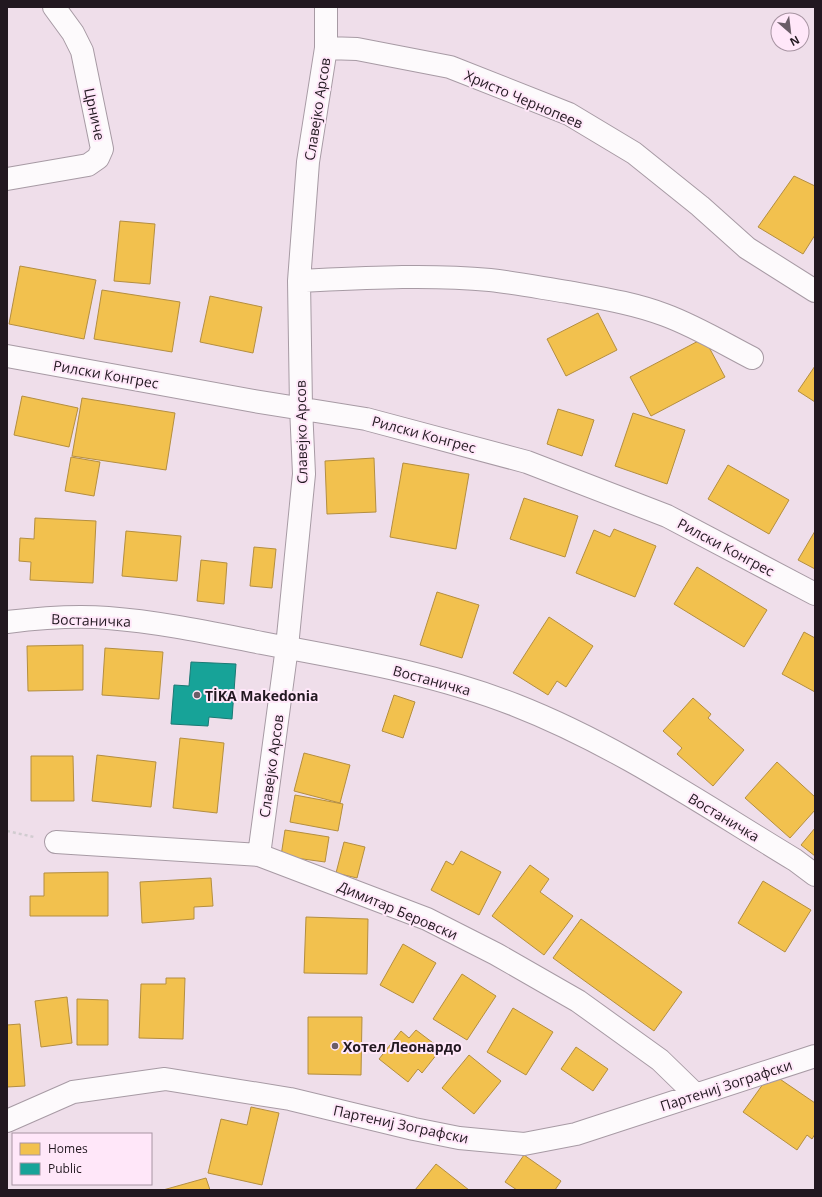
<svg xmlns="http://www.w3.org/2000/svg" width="822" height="1197" viewBox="0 0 822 1197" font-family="'Open Sans',sans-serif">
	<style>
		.homes { fill: #f2c14e; stroke: #b48e40 }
		.public { fill: #17a398; stroke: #1a7974 }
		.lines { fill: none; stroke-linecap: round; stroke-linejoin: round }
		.minor-casing { stroke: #a79aa4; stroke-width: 24 }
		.path { stroke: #d1ccd0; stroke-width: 2.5; stroke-dasharray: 3 3; stroke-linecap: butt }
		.minor { stroke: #fdfafc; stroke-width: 22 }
		.poi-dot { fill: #6a5d67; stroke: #ffe7f9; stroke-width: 1.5 }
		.labels { text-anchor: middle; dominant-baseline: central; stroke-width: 4; stroke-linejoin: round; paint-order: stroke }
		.street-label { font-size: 14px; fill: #221820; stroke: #ffe7f9 }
		.poi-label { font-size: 14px; font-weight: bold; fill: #221820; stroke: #ffe7f9; text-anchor: start }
	</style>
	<rect width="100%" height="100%" fill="#efdeea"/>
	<!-- homes -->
	<path class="homes" d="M794,176L815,186V235L803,254L758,227Z
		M120,221L155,224L150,284L114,281Z
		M20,266L96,280L84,339L9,324Z
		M102,290L180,302L172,352L94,339Z
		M210,296L262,307L253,353L200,342Z
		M598,313L617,350L566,376L547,339Z
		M704,338L725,377L651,416L630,377Z
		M815,366V402L798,391Z
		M22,396L78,408L69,447L14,435Z
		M82,398L175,413L166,470L72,456Z
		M558,409L594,420L582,456L547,444Z
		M633,413L685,430L667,484L615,466Z
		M71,457L100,462L94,496L65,491Z
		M374,458L376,512L327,514L325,461Z
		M403,463L469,474L456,549L390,537Z
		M728,465L789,500L769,534L708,499Z
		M524,498L578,516L565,557L510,539Z
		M35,518L96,521L93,583L30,580L31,562L19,561L20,538L34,539Z
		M614,529L656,546L635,597L576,573L594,530L610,537Z
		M126,531L181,536L177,581L122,576Z
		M815,531V569L798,560Z
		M254,547L276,549L272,588L250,586Z
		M201,560L227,563L224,604L197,601Z
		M697,567L767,610L744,647L674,604Z
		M437,592L479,605L462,658L420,645Z
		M549,617L593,646L566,687L557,681L548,695L513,673Z
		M804,632L815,638V692L782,674Z
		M83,645V690L28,691L27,646Z
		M105,648L163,652L159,699L102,695Z
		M394,695L415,702L403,738L382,731Z
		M693,698L711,714L708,718L744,750L713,786L677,754L682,748L663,731Z
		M180,738L224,743L217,813L173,808Z
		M304,753L350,765L340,803L294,791Z
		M97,755L156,762L151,807L92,801Z
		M31,756H73L74,801H31Z
		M777,762L815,797V810L790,838L745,798Z
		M295,795L343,804L338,831L290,822Z
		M815,828V856L801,845Z
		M285,830L329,837L325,862L281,856Z
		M344,842L365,847L357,878L336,873Z
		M461,851L501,872L479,915L431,890L446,861L453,865Z
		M530,865L549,879L540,892L573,916L544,955L492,916Z
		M108,872V916H30V896H44V873Z
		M211,878L213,906L194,907V919L142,923L140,882Z
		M763,881L811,910L785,952L738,923Z
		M306,917L368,919L367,974L304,973Z
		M581,919L682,992L654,1031L553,958Z
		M403,944L436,963L413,1003L380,985Z
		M462,974L496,996L467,1040L433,1019Z
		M166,978H185L183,1039L139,1038L141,984H166Z
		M67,997L72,1043L41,1047L35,1001Z
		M77,999L108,1000V1045H77Z
		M513,1008L553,1032L526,1075L487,1052Z
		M308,1017H362L361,1075L308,1074Z
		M20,1024L25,1086L7,1087V1025Z
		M416,1030L441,1049L422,1073L418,1069L408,1082L379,1059L401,1031L409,1038Z
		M576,1047L608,1069L593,1091L561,1069Z
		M469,1055L501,1081L474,1114L442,1088Z
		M771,1073L815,1103V1134L812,1139L807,1135L797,1150L743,1112Z
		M251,1107L279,1113L262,1185L208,1173L221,1119L247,1125Z
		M524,1155L561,1181L555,1190H517L505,1182Z
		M436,1164L469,1190H415Z
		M206,1178L210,1190H163Z"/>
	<!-- public -->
	<path class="public" d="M191,662L236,664L232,719L209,717L208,726L171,724L174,685L189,686Z"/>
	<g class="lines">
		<!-- minor casing -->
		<g class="minor-casing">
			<path id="minor" d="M326,48L357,49L450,67L569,114L634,153L700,206L747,248L815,291
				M7,179L88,165L98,158L102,149L82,51L73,33L54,7
				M299,281C362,278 427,274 490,280C516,283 542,288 568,292C600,298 633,303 665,315C695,326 723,343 752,358
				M7,356L254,401L366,419L527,462L667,516L815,594
				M7,622C40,618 75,615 108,618C160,622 211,633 262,643C347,659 434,673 515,705C615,744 704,805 795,860L815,875
				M56,842L259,855L427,919L496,954L578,1001L660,1060L695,1094
				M259,855L287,647L304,474L301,407L299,281L308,162L326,48V7
				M7,1121L73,1092L165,1079L290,1099L414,1129L459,1138L524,1144L576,1134L815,1056"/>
		</g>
		<!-- path -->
		<path class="path" d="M7,831L34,837"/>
		<!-- minor -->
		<use href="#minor" class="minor"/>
	</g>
	<!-- markers -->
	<g class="poi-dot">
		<circle cx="197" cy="695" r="4"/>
		<circle cx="335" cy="1046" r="4"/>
	</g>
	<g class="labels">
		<!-- street labels -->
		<g class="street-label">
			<text transform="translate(524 99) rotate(23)">Христо Чернопеев</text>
			<text transform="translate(317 109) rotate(-81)">Славејко Арсов</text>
			<text transform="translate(95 114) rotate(78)">Црниче</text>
			<text transform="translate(106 374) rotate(10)">Рилски Конгрес</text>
			<text transform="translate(301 432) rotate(-91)">Славејко Арсов</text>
			<text transform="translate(424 434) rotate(15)">Рилски Конгрес</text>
			<text transform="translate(726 547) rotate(28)">Рилски Конгрес</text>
			<text transform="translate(91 620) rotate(2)">Востаничка</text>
			<text transform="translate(432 680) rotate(15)">Востаничка</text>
			<text transform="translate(271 766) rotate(-82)">Славејко Арсов</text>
			<text transform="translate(724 817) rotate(31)">Востаничка</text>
			<text transform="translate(398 910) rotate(23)">Димитар Беровски</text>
			<text transform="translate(726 1085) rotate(-18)">Партениј Зографски</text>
			<text transform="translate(401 1124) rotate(12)">Партениј Зографски</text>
		</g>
		<!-- poi labels -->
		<g class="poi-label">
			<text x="205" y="695">TİKA Makedonia</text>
			<text x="343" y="1046">Хотел Леонардо</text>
		</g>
	</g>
	<!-- border -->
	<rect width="822" height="1197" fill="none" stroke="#221820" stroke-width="16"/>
	<!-- legend -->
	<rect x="12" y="1133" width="140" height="52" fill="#ffe7f9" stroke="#a794a2"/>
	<rect x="20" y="1143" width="20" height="12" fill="#f2c14e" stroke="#a794a2"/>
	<text x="48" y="1153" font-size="12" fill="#221820">Homes</text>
	<rect x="20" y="1163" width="20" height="12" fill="#17a398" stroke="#a794a2"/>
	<text x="48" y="1173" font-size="12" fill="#221820">Public</text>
	<!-- north arrow -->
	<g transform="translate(790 32) rotate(152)"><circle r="19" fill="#ffe7f9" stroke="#a794a2"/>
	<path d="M0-3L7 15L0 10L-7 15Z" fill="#6a5d67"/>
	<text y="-6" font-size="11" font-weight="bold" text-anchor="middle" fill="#221820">N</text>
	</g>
</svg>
